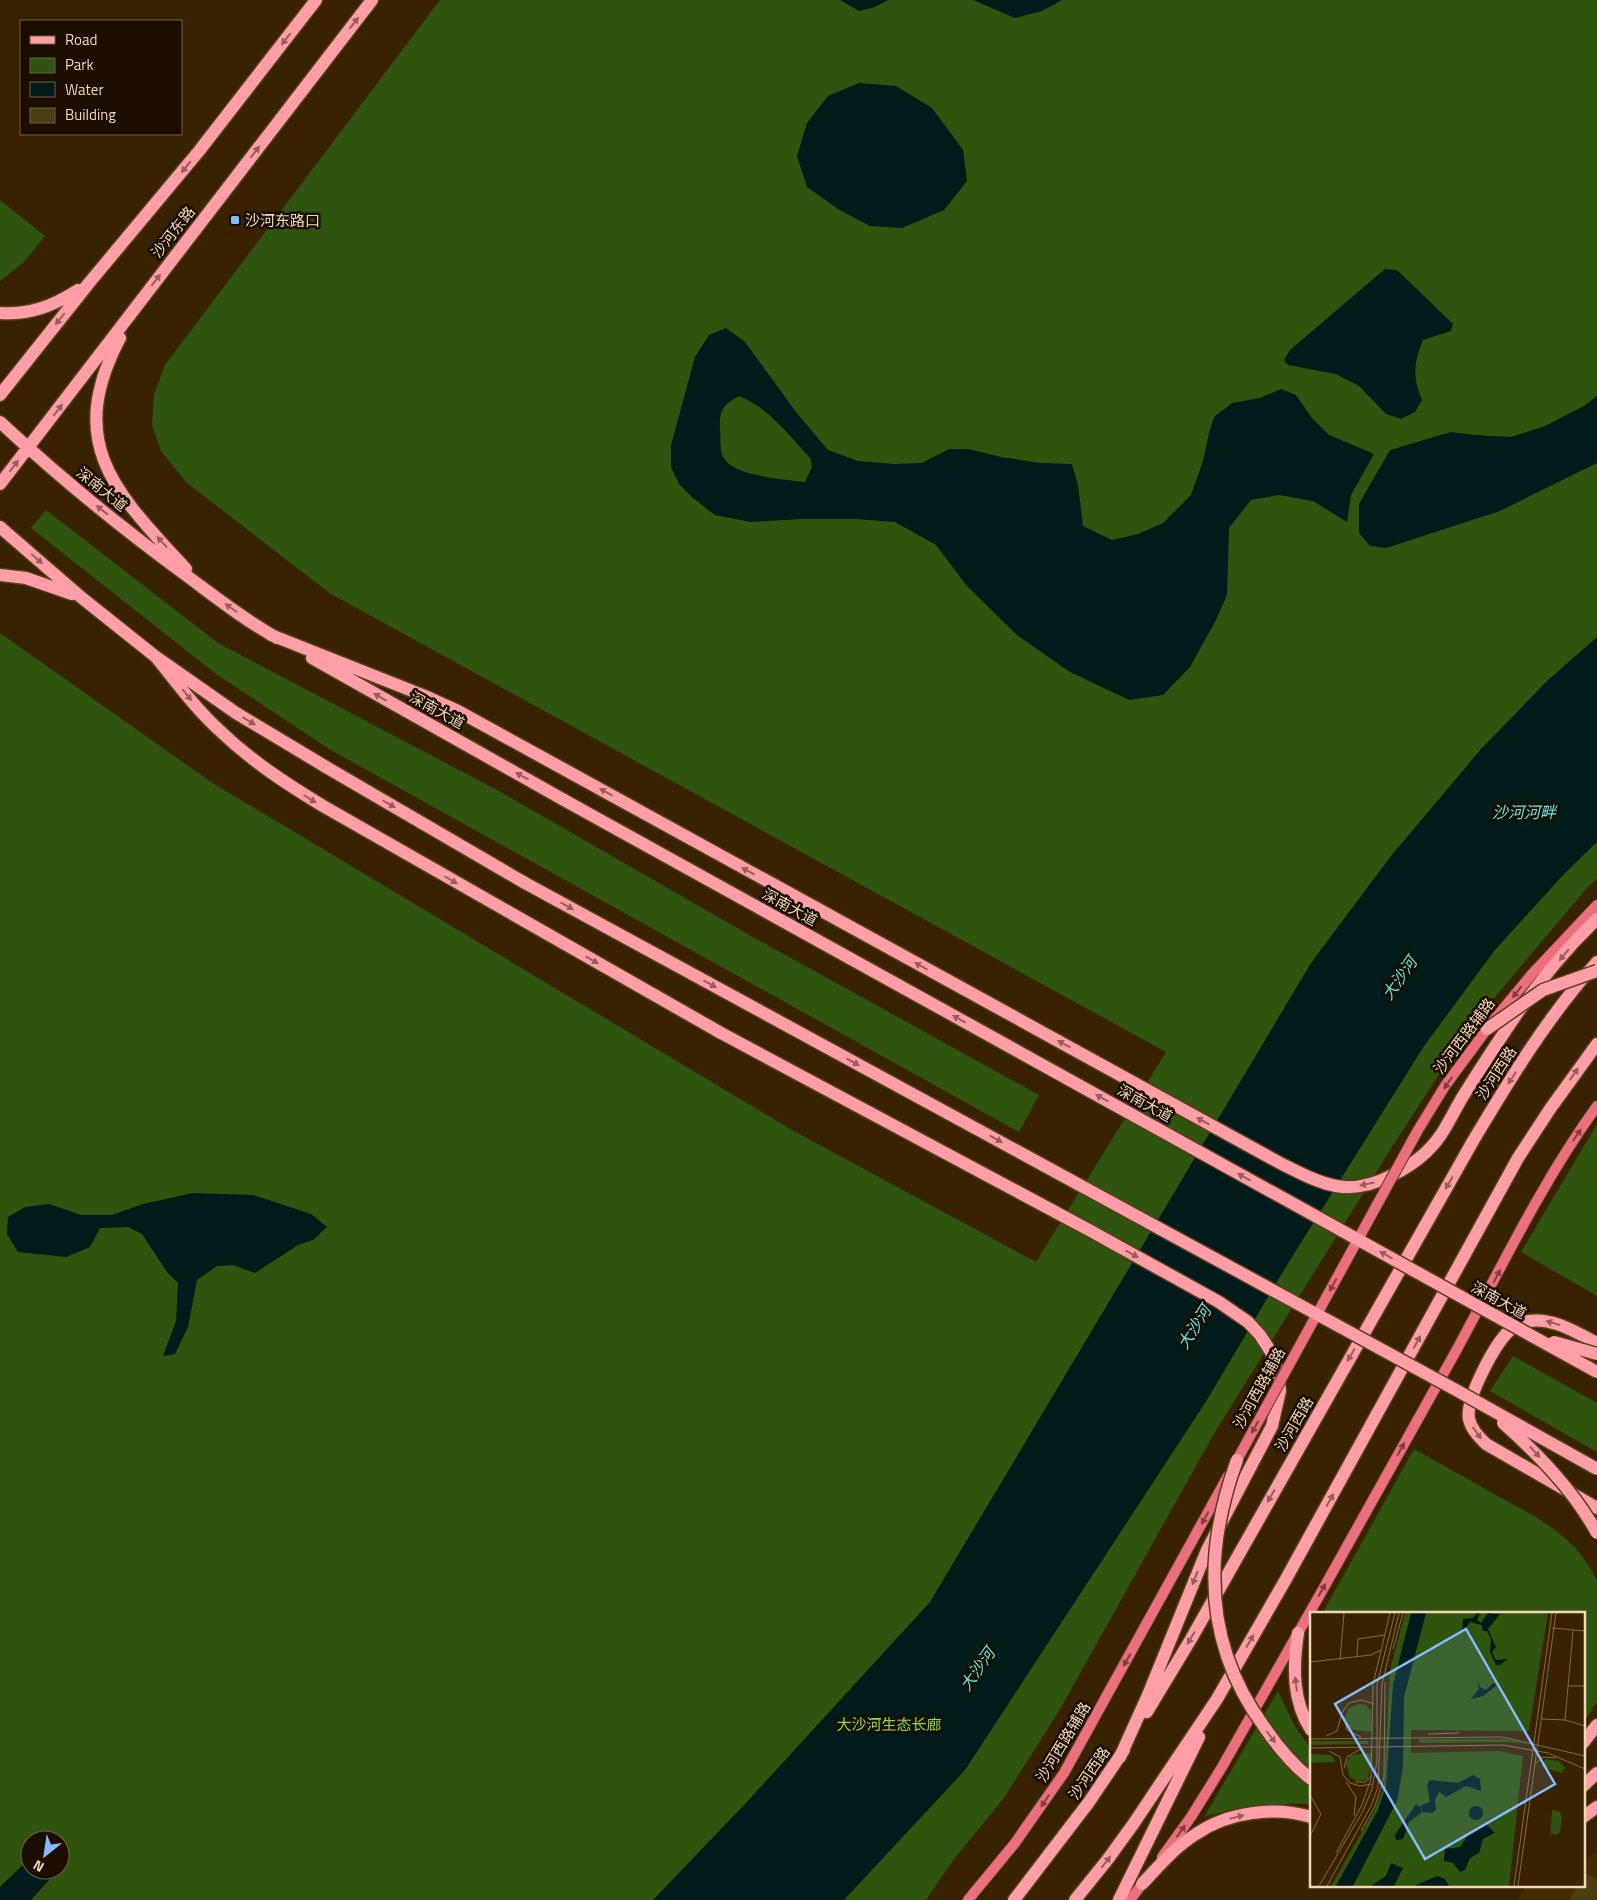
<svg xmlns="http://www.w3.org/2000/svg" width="1597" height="1900" viewBox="0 0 1597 1900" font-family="'Titillium Web','Noto Sans SC',sans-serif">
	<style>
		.built { fill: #452b00 }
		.green { fill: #2f540d; fill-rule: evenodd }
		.water { fill: #001b1a; fill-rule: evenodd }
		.building { fill: #4c3f0f }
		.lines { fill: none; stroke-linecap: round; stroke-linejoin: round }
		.secondary-casing { stroke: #563f1d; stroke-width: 12 }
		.primary-casing { stroke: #563f1d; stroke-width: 15 }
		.secondary { stroke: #ec6f7f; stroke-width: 10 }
		.primary { stroke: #ff9ea7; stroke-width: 12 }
		.secondary-bridge-casing { stroke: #563f1d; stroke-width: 12; stroke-linecap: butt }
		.primary-bridge-casing { stroke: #563f1d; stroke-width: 15; stroke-linecap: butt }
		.secondary-bridge { stroke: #ec6f7f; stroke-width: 10 }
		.primary-bridge { stroke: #ff9ea7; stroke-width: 12 }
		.oneway { fill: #985d5c }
		.oneway2 { fill: #843e40 }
		.poi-dot { fill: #86bbfb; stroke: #1b0d00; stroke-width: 2 }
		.labels { text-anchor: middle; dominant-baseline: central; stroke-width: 5; stroke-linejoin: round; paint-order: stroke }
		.poi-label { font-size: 15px; fill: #f1d8b7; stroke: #1b0d00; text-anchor: start }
		.street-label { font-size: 15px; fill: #f1d8b7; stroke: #1b0d00 }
		.park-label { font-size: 15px; fill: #89dc48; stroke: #1b0d00 }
		.water-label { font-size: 16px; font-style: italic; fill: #5fe8e6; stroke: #1b0d00 }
		.inset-road { fill: none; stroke: #836b49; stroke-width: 1 }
		.view { fill: #86bbfb; fill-opacity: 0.15; stroke: #86bbfb; stroke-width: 2.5 }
		.inset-edge { fill: none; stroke: #f1d8b7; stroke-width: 2.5 }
	</style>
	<rect width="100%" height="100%" fill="#392200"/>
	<!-- built -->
	<path class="built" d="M1597,1852V1900H1518L1526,1886H1583V1861Z"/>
	<!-- green -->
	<path class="green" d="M440,0H1597V879L1587,888L1484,1010L1462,1039L1392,1147L1215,1432L1059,1711L1004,1798L954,1859L926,1900H0V633L211,782L792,1130L1036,1262L1166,1052L331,594L187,483L161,451L152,425L154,395L165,365ZM30,1840H60V1870H30Z
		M0,200L45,236L24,262L0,281Z
		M46,510L218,643L497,790L751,936L1039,1095L1019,1132L329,749L216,674L31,528Z
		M1597,1124V1296L1521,1252Z
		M1513,1356L1597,1403V1452L1490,1391Z
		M1414,1449C1441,1464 1468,1479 1494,1494C1536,1517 1576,1535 1597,1581V1702L1583,1723V1614H1322Z
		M1278,1691L1294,1725L1311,1749V1804C1274,1803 1239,1806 1204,1817Z"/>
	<!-- water -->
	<path class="water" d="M840,0H888L875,7L859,11Z
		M973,0H1062L1042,11L1015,18Z
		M859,83L896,86L932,108L963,150L967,181L944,210L902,228L870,226L838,209L807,187L797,156L807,123L828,96Z
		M1385,269L1397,270L1453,324L1451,331L1423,340C1414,363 1412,376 1422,400L1415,412L1401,419L1386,414L1359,386L1336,374L1288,365L1284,360L1290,350Z
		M726,328L745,342L796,412L828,450L858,461L894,464L922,463L949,449H968L1001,457L1040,463L1072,464L1078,485L1083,526L1112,540L1138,534L1163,523L1191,495L1203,461L1209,433L1214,417L1232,403L1260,398L1281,389L1296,395L1311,417L1329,435L1374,454L1351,495L1347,522L1313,501L1279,495L1251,500L1229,528L1227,595L1216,620L1190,667L1163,695L1129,700L1070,672L1017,635L967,586L936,545L895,522L856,519H802L751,522L715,515L693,498L679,484L671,467V445L695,357L709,335ZM739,396C769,408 789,435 811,459L812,467L805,482C786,480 736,476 725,460C719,453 721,439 720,430C719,410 723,405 739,396Z
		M1597,396V463L1500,511L1386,548L1370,546L1359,533V504L1390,450L1451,432L1475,435L1511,437L1545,426L1584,406Z
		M1597,637V842L1564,874L1495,950L1424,1046L1287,1265L1207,1400L965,1770L844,1900H653L745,1804L930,1602L1311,963L1391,856L1482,748L1547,681Z
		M193,1193L253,1195L311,1214L327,1227L313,1240L298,1245L255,1273L233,1265L217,1266L197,1280L188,1327L175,1354L163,1356L176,1321L178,1283L167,1272L142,1234L128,1227L100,1228L90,1247L66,1257L18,1252L7,1234L8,1217L25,1207L49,1204L81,1215H112L143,1204Z
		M27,1861H30V1870L57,1871L31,1900H0V1887Z"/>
	<!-- building -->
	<path class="building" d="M1585,1873L1597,1880V1900H1569L1577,1886H1583Z"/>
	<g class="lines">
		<!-- secondary casing -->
		<g class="secondary-casing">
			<path id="secondary" d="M1493,1021L1532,974L1597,905
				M1162,1857L1191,1817L1222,1767C1301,1629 1379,1490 1456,1351C1501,1268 1542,1182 1597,1106
				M968,1900L1015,1843L1064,1773L1228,1476
				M1130,1900L1146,1879"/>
		</g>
		<!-- primary casing -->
		<g class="primary-casing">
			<path id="primary" d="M0,313C30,315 53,306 78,290
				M120,338C64,444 116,493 186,569
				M0,395L89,283L199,151L316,0
				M0,422C58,476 119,526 183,573C213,595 244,620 277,638
				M0,484L372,0
				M0,527L82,598L156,657L236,713L326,767L525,883
				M0,575L26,578L72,594
				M271,635L425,696L458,711L1280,1163C1298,1172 1316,1182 1336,1186C1371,1193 1420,1165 1440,1136C1449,1123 1456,1107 1465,1093C1477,1074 1489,1055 1502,1036C1528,996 1562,952 1597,919
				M156,657C176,682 195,708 218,729C250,760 285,783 323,806L721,1033L1089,1230L1219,1302L1248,1322L1260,1335L1271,1352L1278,1372L1280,1391L1272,1426L1207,1550L1148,1695L1120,1757
				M312,658L564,800
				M1597,1343C1577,1333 1553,1317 1529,1321C1521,1322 1516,1325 1509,1331C1495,1344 1465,1399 1469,1419C1471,1429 1479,1437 1486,1444L1597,1508
				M1298,1633C1293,1666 1292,1701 1311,1730
				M1147,1712L1191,1639L1473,1141C1510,1079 1548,1016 1597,962
				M1583,1743L1597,1725
				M1583,1786L1597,1773
				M1583,1817L1597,1807
				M1142,1884C1159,1866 1175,1847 1196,1834C1228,1812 1274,1806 1311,1817
				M1014,1900L1089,1802L1124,1750
				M1075,1900L1108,1859L1134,1823L1217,1699L1286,1579L1518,1158L1550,1109L1597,1044
				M1119,1900L1199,1737"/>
		</g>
		<!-- secondary -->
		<use href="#secondary" class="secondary"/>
		<!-- primary -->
		<use href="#primary" class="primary"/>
		<!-- secondary-bridge casing -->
		<g class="secondary-bridge-casing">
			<path id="secondary-bridge" d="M1237,1460L1418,1130L1445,1086L1487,1029"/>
		</g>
		<!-- primary-bridge casing -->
		<g class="primary-bridge-casing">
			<path id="primary-bridge" d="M564,800L1597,1372
				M525,883L1456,1390L1597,1469
				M1487,1029L1543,990L1597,971
				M1554,1342L1597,1354
				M1503,1423C1539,1455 1573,1490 1597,1533
				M1237,1460C1203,1553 1204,1646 1265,1728C1278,1747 1293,1765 1311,1779"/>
		</g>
		<!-- secondary-bridge -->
		<use href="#secondary-bridge" class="secondary-bridge"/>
		<!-- primary-bridge -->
		<use href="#primary-bridge" class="primary-bridge"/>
	</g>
	<!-- one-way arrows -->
	<defs><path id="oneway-solid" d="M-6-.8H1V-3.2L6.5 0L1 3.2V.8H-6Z" transform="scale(1.25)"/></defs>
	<g class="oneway">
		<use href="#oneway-solid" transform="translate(354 23) rotate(-52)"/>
		<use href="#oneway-solid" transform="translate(286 39) rotate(128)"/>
		<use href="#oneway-solid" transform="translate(255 152) rotate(-52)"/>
		<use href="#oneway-solid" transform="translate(186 167) rotate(130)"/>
		<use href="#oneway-solid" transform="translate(156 280) rotate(-52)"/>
		<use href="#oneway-solid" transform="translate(60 319) rotate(129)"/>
		<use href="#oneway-solid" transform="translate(58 410) rotate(-52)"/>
		<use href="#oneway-solid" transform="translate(14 466) rotate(-52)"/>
		<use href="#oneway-solid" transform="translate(102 510) rotate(-142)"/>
		<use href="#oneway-solid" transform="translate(162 542) rotate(-133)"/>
		<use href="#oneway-solid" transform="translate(37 559) rotate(41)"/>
		<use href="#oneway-solid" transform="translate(231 608) rotate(-145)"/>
		<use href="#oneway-solid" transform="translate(187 695) rotate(51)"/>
		<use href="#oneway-solid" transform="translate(380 697) rotate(-151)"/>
		<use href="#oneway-solid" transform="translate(249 721) rotate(31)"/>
		<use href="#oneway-solid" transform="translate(522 776) rotate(-151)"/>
		<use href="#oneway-solid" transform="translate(606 792) rotate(-151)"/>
		<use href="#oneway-solid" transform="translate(310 799) rotate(32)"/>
		<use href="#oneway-solid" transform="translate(389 804) rotate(30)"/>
		<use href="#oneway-solid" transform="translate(748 871) rotate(-151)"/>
		<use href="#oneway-solid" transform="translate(451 880) rotate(30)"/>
		<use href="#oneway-solid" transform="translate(567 906) rotate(29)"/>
		<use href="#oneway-solid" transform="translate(1564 955) rotate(130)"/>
		<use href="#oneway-solid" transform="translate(592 960) rotate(30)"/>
		<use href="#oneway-solid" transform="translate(921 966) rotate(-151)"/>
		<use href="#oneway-solid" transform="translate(710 984) rotate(29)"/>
		<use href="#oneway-solid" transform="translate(959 1019) rotate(-151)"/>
		<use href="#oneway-solid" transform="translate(1064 1044) rotate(-151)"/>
		<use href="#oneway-solid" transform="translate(853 1062) rotate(29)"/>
		<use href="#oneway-solid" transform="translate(1574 1074) rotate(-55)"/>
		<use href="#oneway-solid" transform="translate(1512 1078) rotate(124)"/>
		<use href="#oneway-solid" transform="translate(1102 1098) rotate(-151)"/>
		<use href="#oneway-solid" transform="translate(1203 1121) rotate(-151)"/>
		<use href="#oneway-solid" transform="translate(996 1139) rotate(29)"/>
		<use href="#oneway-solid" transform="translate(1244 1177) rotate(-151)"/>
		<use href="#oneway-solid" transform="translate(1449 1183) rotate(120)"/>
		<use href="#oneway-solid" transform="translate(1367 1184) rotate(168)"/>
		<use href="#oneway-solid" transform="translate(1132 1254) rotate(29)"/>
		<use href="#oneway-solid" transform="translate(1386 1255) rotate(-151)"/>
		<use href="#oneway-solid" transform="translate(1553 1323) rotate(-164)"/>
		<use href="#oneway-solid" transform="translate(1417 1342) rotate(-61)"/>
		<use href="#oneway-solid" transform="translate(1351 1355) rotate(120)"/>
		<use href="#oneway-solid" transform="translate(1477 1433) rotate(54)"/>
		<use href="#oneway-solid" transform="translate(1535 1452) rotate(47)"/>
		<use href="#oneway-solid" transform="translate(1271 1496) rotate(120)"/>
		<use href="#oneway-solid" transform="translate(1330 1500) rotate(-61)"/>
		<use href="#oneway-solid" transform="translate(1195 1578) rotate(112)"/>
		<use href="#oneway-solid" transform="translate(1191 1638) rotate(120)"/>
		<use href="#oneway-solid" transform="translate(1250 1641) rotate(-60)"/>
		<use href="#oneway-solid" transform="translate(1296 1684) rotate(-97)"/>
		<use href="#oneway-solid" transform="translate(1271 1737) rotate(53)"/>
		<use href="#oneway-solid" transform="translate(1237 1817) rotate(-14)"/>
		<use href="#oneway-solid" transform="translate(1106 1862) rotate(-52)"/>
	</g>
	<g class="oneway2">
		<use href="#oneway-solid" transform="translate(1517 992) rotate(129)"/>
		<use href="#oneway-solid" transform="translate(1448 1083) rotate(124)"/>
		<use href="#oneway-solid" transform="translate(1577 1135) rotate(-56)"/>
		<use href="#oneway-solid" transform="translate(1497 1276) rotate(-62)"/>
		<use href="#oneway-solid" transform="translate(1333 1285) rotate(119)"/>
		<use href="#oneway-solid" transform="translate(1255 1427) rotate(119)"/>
		<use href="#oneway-solid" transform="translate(1401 1449) rotate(-61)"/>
		<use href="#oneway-solid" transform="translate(1205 1518) rotate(119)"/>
		<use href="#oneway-solid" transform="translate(1322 1590) rotate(-61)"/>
		<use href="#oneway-solid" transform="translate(1127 1660) rotate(119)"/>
		<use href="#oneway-solid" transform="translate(1045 1801) rotate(124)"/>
		<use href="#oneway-solid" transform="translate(1181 1831) rotate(-54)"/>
	</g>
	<!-- markers -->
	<rect class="poi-dot" x="230" y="215" width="10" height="10" rx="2.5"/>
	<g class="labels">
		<!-- poi labels -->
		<g class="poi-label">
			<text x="245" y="220">沙河东路口</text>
		</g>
		<!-- street labels -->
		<g class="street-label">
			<text transform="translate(173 232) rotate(-52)">沙河东路</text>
			<text transform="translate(102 489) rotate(39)">深南大道</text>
			<text transform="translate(437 710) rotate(29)">深南大道</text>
			<text transform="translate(790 907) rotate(29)">深南大道</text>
			<text transform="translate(1464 1036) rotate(-53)">沙河西路辅路</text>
			<text transform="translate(1496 1073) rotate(-57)">沙河西路</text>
			<text transform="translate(1145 1103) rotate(29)">深南大道</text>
			<text transform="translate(1499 1300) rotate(29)">深南大道</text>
			<text transform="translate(1259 1388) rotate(-61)">沙河西路辅路</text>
			<text transform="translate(1294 1424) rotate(-60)">沙河西路</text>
			<text transform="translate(1063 1742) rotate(-59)">沙河西路辅路</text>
			<text transform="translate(1089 1773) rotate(-56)">沙河西路</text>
		</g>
		<!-- park labels -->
		<g class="park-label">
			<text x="889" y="1724">大沙河生态长廊</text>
		</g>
		<!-- water labels -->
		<g class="water-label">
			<text x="1524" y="812">沙河河畔</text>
			<text transform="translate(1399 978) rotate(-55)">大沙河</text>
			<text transform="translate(1194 1327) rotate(-58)">大沙河</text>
			<text transform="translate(977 1669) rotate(-55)">大沙河</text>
		</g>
	</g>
	<!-- overview -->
	<g transform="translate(1310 1612)">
		<rect width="275" height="275" fill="#392200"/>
		<path d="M95,1H238L219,119L101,118V141L190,139L213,144L199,274H21L64,199L74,174L80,58ZM48,92L56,93L61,99L62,120L39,117L35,104L39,96ZM109,127H196L218,132L197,130L109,131ZM0,129H58V132L0,133ZM62,141L58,167L47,169L40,165L36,151L41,143ZM0,142L21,143L26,150L0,151ZM235,147L248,149L255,155L252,161L231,155ZM242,198L250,200L252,205L250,220L246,223L241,221L240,226Z" fill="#2f540d"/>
		<path d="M101,1H116L94,85L93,155L87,189L43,274H26L68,198L76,174L83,73ZM167,1H170L167,8L171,11L178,1L190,2L178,17L186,35L182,40L186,48L198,47L190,53H186L180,40L181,27L177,19H173L172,13L160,10L152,22L153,7L163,6ZM168,69L170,75L176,78L183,71L187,73L173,84L161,87L169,77ZM163,163L170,167L171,179L156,174L136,185L129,180L125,188L126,197L122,201L112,200L111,193L120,190L117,173L120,168L148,171ZM106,192L111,195V201L99,210L93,227L86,228L85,223ZM159 201a7 7 0 1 1 14 0a7 7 0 1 1-14 0ZM175,211L185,221L173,227L169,241L160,246L155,258L150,260L143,251L134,249L135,237L150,235L160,220ZM81,251L93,256L84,274H61L76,264ZM127,264L135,267L139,274H104Z" fill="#001b1a"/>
		<path class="inset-road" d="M242,16L275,19M83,37L93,1M47,45L48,27L75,23M30,48L34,1M0,50L61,43L71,38M258,74H275M34,105L37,118L51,125M232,107L255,108L275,114M255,108L263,19M118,122L149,121M16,124L27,119L32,101L39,91L51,88L64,92M0,127L192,125L275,144M0,136L193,133L238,141L275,157M19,139L30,145L33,163L40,171L50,174L62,172M225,152L233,145L246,146M34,156L37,145L52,136M36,170L46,185L44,204M45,170H55L62,164M0,183L11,202L0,224M51,219L65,194L74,165L75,70M26,241L52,193L61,167L63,72L80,1M9,274L53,199L62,177L67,149V72L85,1M17,274L61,194L68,175L72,72L89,1M204,274L242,1M208,274L246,1"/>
		<path class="view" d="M156,17L245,172L115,247L25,92Z"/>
		<rect width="275" height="275" class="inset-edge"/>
	</g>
	<!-- legend -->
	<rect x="20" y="20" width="162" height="115" fill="#1b0d00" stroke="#715e49"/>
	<rect x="30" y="36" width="25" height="8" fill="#ff9ea7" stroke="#715e49"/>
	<text x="65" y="45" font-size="15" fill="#f1d8b7">Road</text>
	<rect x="30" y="58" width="25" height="15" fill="#2f540d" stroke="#715e49"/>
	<text x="65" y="70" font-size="15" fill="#f1d8b7">Park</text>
	<rect x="30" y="82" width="25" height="15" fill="#001b1a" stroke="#715e49"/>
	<text x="65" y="95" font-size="15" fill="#f1d8b7">Water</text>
	<rect x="30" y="108" width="25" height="15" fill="#4c3f0f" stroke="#715e49"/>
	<text x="65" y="120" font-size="15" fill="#f1d8b7">Building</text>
	<!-- north arrow -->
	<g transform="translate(45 1855) rotate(210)"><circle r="24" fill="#1b0d00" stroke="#715e49"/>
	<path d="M0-4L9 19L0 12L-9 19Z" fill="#86bbfb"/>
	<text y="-8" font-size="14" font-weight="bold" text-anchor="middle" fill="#f1d8b7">N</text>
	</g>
</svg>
